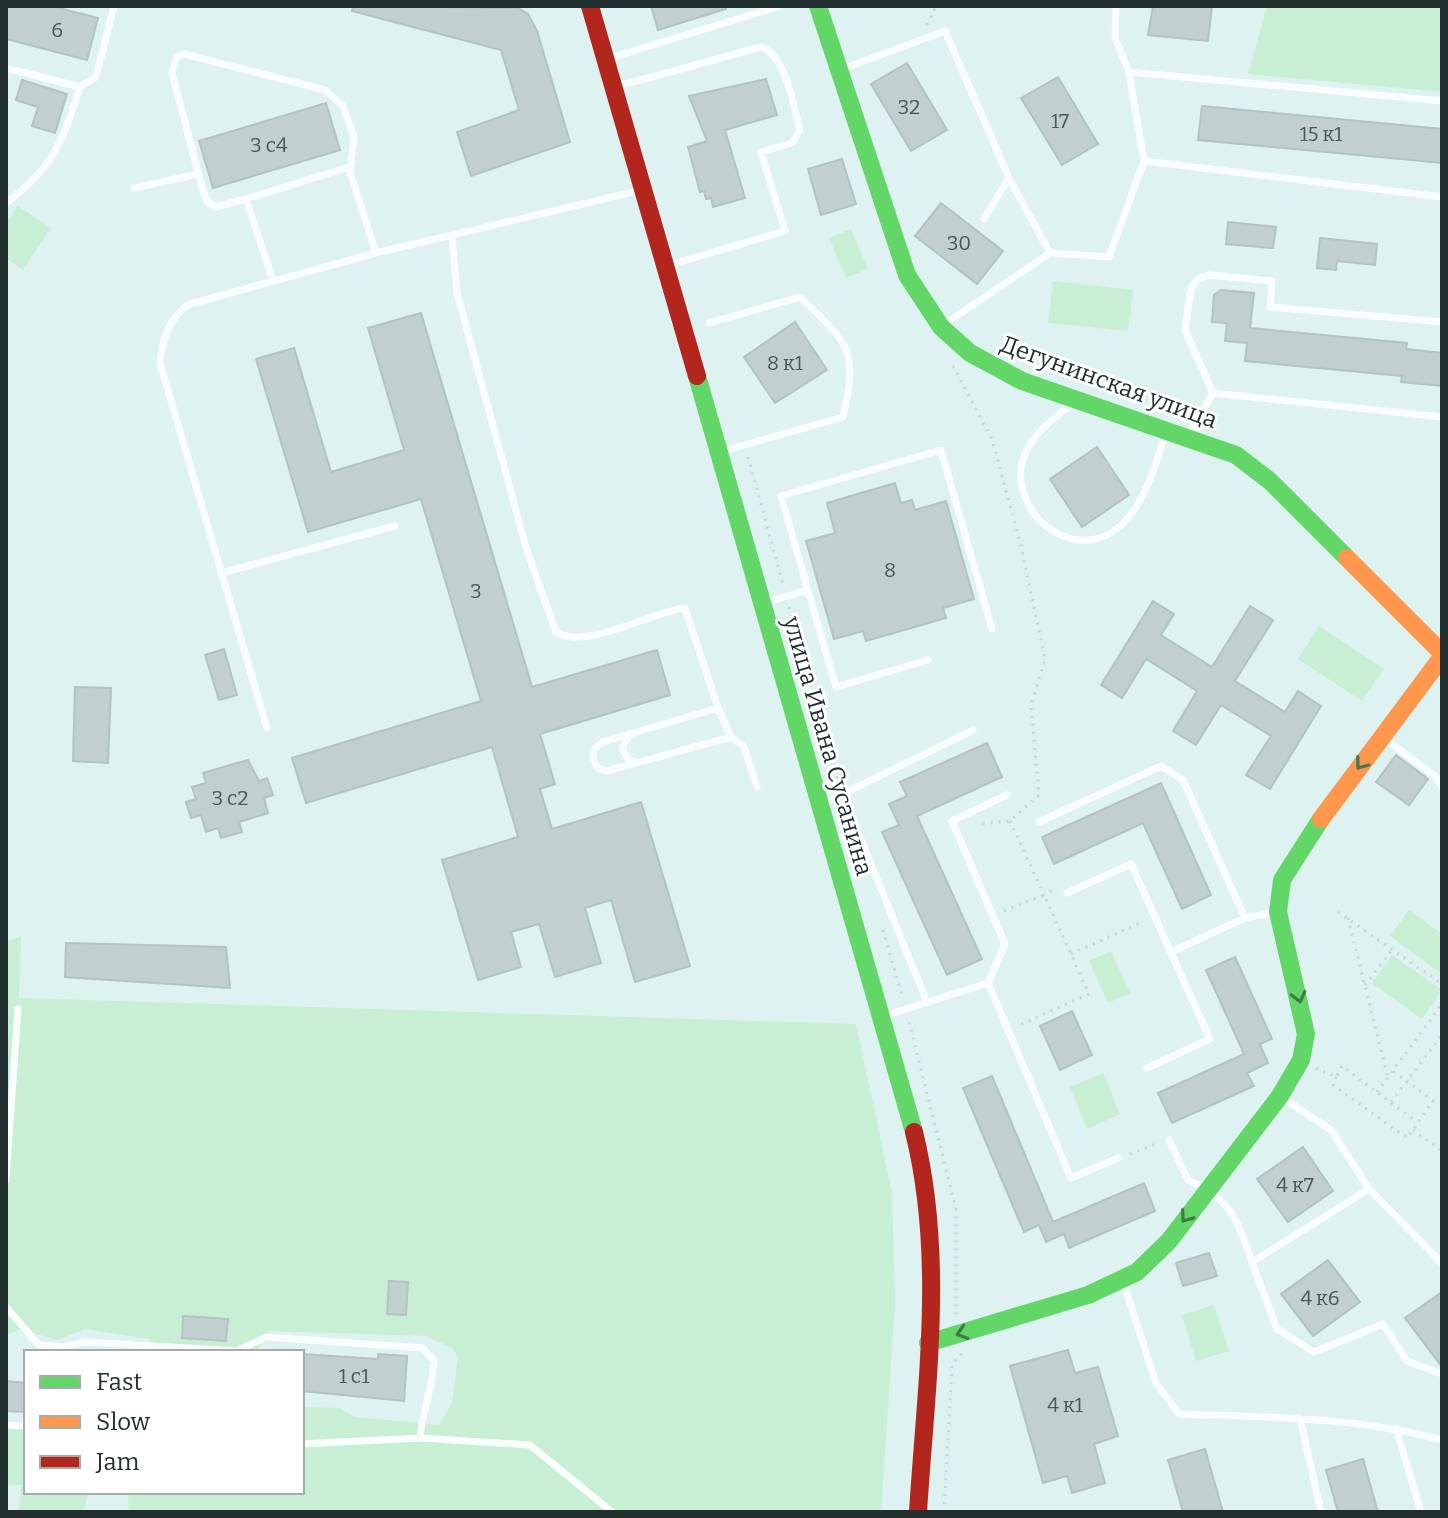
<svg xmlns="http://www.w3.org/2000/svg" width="1448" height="1518" viewBox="0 0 1448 1518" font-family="Bitter,serif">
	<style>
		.green { fill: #c8efd3; fill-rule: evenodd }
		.building { fill: #c1d0ce; stroke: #b3c3c0; stroke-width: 2 }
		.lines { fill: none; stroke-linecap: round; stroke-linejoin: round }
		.path { stroke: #cdd3d3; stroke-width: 3; stroke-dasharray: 2 6; stroke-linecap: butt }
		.lane { stroke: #fafdfd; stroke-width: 7 }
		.fast { stroke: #63d668; stroke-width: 18 }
		.slow { stroke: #ff974d; stroke-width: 18 }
		.jam { stroke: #b3261e; stroke-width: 18 }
		.oneway { stroke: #3f7a49 }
		.labels { text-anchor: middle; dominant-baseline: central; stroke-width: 6; stroke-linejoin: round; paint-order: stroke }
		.number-label { font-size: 20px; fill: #495757 }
		.street-label { font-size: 24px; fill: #212f2f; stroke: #fff }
	</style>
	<rect width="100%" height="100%" fill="#ddf2f1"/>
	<!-- green -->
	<path class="green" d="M1267,6H1442V92L1248,74Z
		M18,206L51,228L23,270L6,258V223Z
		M851,229L868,269L846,278L829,238Z
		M1053,281L1133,290L1128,331L1048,323Z
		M1319,626L1384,669L1362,701L1298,659Z
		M1409,910L1442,934V974L1390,936Z
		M21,936L19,998L856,1024L892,1193L895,1303L881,1512H129L128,1492H302V1407L340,1408L355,1417L439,1425L452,1403L458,1357L453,1349L427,1336L269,1331L256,1352H151L150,1339L85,1329L57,1340L20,1329L6,1335V942ZM183,1317L227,1319L226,1340L182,1338Z
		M1111,951L1130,993L1108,1003L1089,961Z
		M1392,955L1442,990L1422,1019L1372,983Z
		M1103,1073L1120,1114L1087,1129L1070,1087Z
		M1214,1305L1229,1351L1196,1361L1182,1315Z
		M6,1422L26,1423V1492H89L83,1512H19L21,1485L6,1484Z"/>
	<!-- building -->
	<path class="building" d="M6,6H51L98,18L87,60L6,39Z
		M353,6L518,8L528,14L537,31L570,142L471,176L457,132L519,110L501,50L352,11Z
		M651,6H726V9L658,30Z
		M1153,6H1212L1208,41L1148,35Z
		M907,63L947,130L911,151L871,84Z
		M1058,77L1098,144L1062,165L1021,98Z
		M766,79L777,115L725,130L745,198L713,207L711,198L706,199L704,191L700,192L688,147L707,141L689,96Z
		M22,80L67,94L55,133L32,126L38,107L16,100Z
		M326,103L340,150L213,188L199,141Z
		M1202,106L1442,129V163L1198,140Z
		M842,159L856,204L821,215L808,169Z
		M941,203L1003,251L977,284L915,236Z
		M1228,222L1276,227L1273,248L1226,244Z
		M1320,238L1377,244L1375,265L1337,261L1336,270L1317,268Z
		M1221,290L1254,293L1250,328L1407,343L1406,349L1442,353V386L1401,382L1402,376L1245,361L1247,343L1225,341L1227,323L1212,322L1214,295Z
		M421,313L532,687L657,650L670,695L540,734L555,784L540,789L552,829L641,802L690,966L635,982L611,900L585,908L601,963L555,977L539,924L511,932L521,967L478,980L442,860L518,837L492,747L306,803L292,758L481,701L421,499L308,532L256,359L294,348L331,472L404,450L368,328Z
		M795,322L827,370L775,403L744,357Z
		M1097,447L1129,495L1082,527L1050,479Z
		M895,483L901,503L912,500L915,510L946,501L974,599L943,608L946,618L866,641L863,631L834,639L806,541L835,533L827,503Z
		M1153,601L1174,614L1161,635L1212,667L1250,606L1273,620L1235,681L1285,712L1298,691L1321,706L1270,789L1246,775L1271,736L1221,705L1196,745L1173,731L1197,691L1146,659L1122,698L1101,685Z
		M224,649L237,695L219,700L205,655Z
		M75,687L111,688L108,763L73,761Z
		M987,743L1002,777L917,816L982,959L947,975L882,832L899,825L889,804L907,796L900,782Z
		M1396,755L1428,779L1409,805L1376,782Z
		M248,760L259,781L267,778L273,795L264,798L268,813L239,822L242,832L221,838L218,828L206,832L201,815L191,818L186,802L196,799L192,787L206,783L203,773Z
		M1161,783L1211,895L1182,909L1143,823L1054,864L1042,837Z
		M66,943L226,947L230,988L65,977Z
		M1235,957L1272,1039L1260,1044L1268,1063L1247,1073L1254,1086L1172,1123L1158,1093L1244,1054L1206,970Z
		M1072,1011L1092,1055L1060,1070L1040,1026Z
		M992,1076L1053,1222L1144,1183L1155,1211L1069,1248L1064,1234L1046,1242L1039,1225L1024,1232L963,1088Z
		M1303,1147L1333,1191L1288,1222L1257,1179Z
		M1209,1253L1217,1276L1183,1286L1176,1263Z
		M1328,1260L1360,1302L1313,1336L1281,1294Z
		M389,1281L408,1282L406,1315L387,1314Z
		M1442,1292V1367L1405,1318Z
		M183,1316L228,1319L226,1341L182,1338Z
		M1068,1350L1075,1373L1098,1367L1118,1436L1094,1444L1105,1483L1072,1493L1067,1476L1043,1483L1010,1366Z
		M302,1354L378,1359V1354L407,1356L404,1401L302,1391Z
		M6,1381L26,1383V1412L6,1411Z
		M1205,1449L1223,1512H1183L1168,1460Z
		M1363,1459L1378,1512H1338L1326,1470Z"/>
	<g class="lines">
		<!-- path -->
		<path class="path" d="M927,25L936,6
			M953,366L992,439L1021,546L1045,659L1031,705L1039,795L1010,821L977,824
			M748,457L783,584
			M789,607L839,785
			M846,807L852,827
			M1010,821L1044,895L1054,890
			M1004,911L1044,895L1089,994L1019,1025
			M1338,912L1442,984
			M1348,918L1388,1078
			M883,930L903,999
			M1071,954L1144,921
			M1365,985L1392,950
			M909,1022L956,1209V1317
			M1316,1068L1336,1077L1342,1066L1417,1122
			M1336,1077L1333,1085L1407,1138L1433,1101L1393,1071
			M1377,1092L1442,1004
			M1391,1102L1442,1035
			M1413,1130L1442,1151
			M1130,1154L1156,1144
			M944,1512L952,1365L962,1353"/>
		<!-- lane -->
		<path class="lane" d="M607,59L780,6
			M6,68L80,87L96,77L114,6
			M840,70L945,31L1009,178L1050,253
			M1129,72L1442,101
			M615,87L761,47C787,56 793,106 800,130L792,143L761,152L785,231L666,266
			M1144,161L1442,197
			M134,188L198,174
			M246,199L349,167
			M6,203C54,167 63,141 80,87
			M984,219L1009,178
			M452,237L457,293L527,551L556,632C585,651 651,612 685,608L718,708L731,737L744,747L757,787
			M273,281L246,199L216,207L207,201L203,191L172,73L177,57L184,54L325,90L343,106L354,137L350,172L376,253
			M709,323L800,297C848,343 859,349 843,417L720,452
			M942,326L1050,253L1109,257L1144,161L1129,72L1115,38L1116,6
			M1213,393L1442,417
			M1075,401C1056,417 1035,431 1025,454C1001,510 1082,579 1131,514C1148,492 1157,461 1165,435
			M1188,435L1213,393L1185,330L1191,288L1198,279L1209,275L1272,281L1270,307L1442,322
			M221,573L395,526
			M808,590L781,496L941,450L992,629
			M764,603L808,590L836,687L928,660
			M718,708L603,742L594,749L593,760L599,769L607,771L731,737
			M267,728L160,363C162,340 169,316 190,304L376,253L642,190
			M629,734L622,749L628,759L636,763
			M1383,737L1435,776L1442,787
			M1007,795L952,821L1005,944L988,983L1071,1178L1118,1158
			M823,804L973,730
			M1039,822L1161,766L1183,780L1245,918
			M832,838L860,837L927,1002
			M1067,893L1131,864L1210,1039L1147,1068
			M1171,952L1245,918L1277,912
			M884,1016L988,983
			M1281,1097L1331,1130L1369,1189L1442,1263
			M1169,1140L1188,1180C1231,1199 1237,1219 1252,1262
			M6,1180L18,1009
			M1369,1189L1252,1262L1277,1329L1314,1352L1383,1324L1407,1361L1442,1374
			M1123,1281L1156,1383L1179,1414C1268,1417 1356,1417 1442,1440
			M6,1307L39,1345L62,1347L85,1342L237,1351L266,1337L423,1348L434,1361C433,1388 422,1411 420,1438L530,1445L612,1512
			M1300,1418L1321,1512
			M6,1425L26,1426
			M1396,1428L1421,1512
			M302,1444L420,1438"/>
		<!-- fast -->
		<path class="fast" d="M818,6L907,275L941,327L970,353L1022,381L1236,455L1270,481L1347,558
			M697,376L914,1132
			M928,1343L1088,1295L1137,1272L1169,1241L1280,1096L1301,1060L1306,1034L1278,912L1282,880L1321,819"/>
		<!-- slow -->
		<path class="slow" d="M1347,558L1442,653
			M1321,819L1442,657"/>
		<!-- jam -->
		<path class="jam" d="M590,6L697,376
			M914,1132C945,1257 926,1385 918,1512"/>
	</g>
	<!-- one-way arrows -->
	<defs><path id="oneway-chevron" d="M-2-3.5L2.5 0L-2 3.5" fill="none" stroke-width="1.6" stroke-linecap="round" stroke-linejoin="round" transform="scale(2)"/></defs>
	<g class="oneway">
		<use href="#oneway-chevron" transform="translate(1361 764) rotate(127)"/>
		<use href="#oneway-chevron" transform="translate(1299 997) rotate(76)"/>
		<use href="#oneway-chevron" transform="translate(1186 1217) rotate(126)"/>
		<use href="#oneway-chevron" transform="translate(962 1333) rotate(163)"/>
	</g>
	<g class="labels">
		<!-- number labels -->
		<g class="number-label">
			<text x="57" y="30">6</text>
			<text x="909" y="107">32</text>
			<text x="1060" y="121">17</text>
			<text x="1321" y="134">15 к1</text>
			<text x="269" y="145">3 с4</text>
			<text x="959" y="243">30</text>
			<text x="785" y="363">8 к1</text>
			<text x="890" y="570">8</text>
			<text x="476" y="591">3</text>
			<text x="230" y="798">3 с2</text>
			<text x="1295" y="1185">4 к7</text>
			<text x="1320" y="1298">4 к6</text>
			<text x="354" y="1376">1 с1</text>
			<text x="1065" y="1405">4 к1</text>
		</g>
		<!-- street labels -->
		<g class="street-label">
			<text transform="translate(1109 382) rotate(20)">Дегунинская улица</text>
			<text transform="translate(828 746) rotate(74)">улица Ивана Сусанина</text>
		</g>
	</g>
	<!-- border -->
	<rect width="1448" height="1518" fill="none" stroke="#212f2f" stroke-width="16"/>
	<!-- legend -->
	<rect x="24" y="1350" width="280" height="144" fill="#ffffff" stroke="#a6acac" stroke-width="2"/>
	<rect x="40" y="1376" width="40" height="12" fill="#63d668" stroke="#a6acac" stroke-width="2"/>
	<text x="96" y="1390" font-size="24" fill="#212f2f">Fast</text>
	<rect x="40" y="1416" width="40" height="12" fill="#ff974d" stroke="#a6acac" stroke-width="2"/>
	<text x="96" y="1430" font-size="24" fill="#212f2f">Slow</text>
	<rect x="40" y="1456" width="40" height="12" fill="#b3261e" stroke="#a6acac" stroke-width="2"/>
	<text x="96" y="1470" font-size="24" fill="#212f2f">Jam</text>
</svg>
